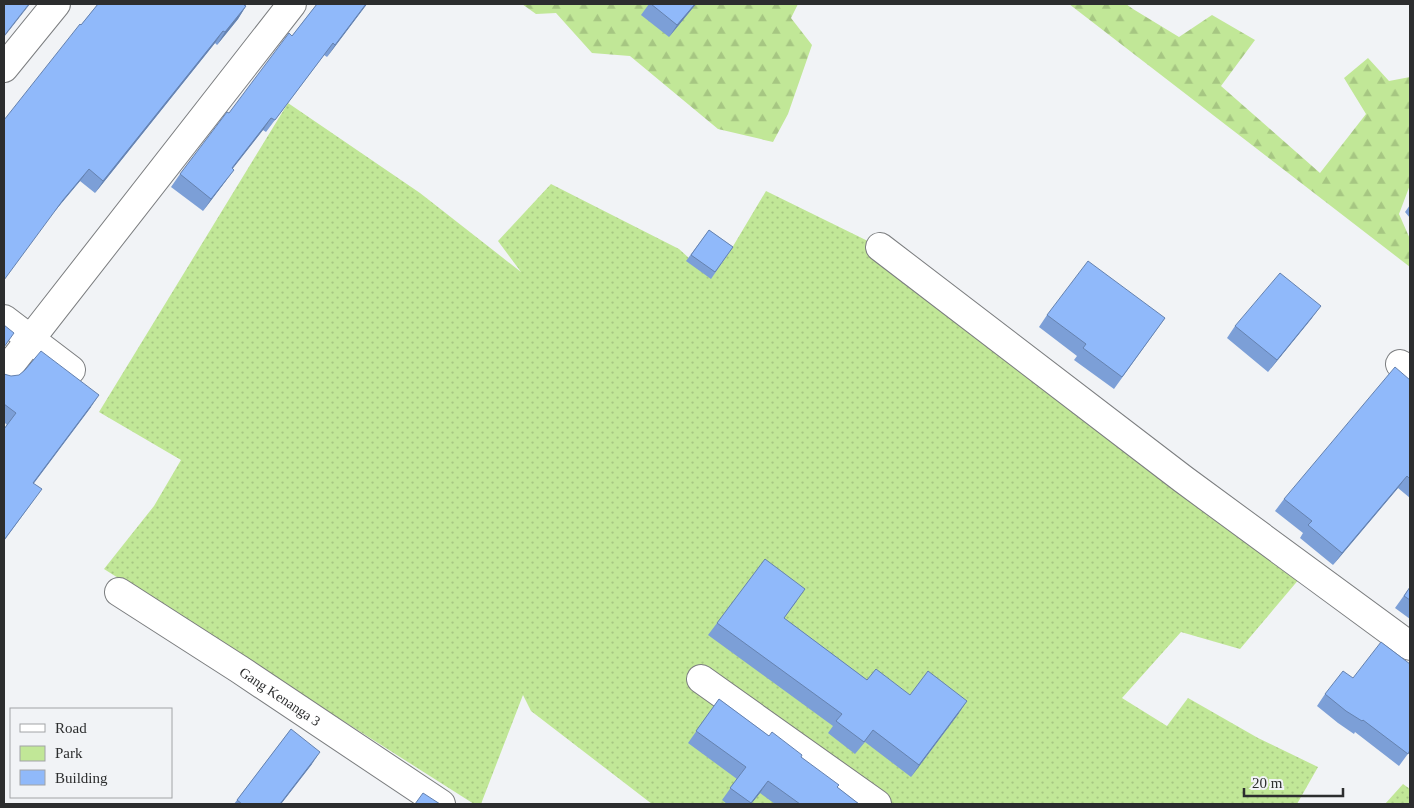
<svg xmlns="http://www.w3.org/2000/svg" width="1414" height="808" viewBox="0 0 1414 808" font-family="'Times New Roman',serif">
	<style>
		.green { fill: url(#green-dots) }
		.forest { fill: url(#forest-firs) }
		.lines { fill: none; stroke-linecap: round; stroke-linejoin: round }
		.minor-casing { stroke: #7b7d7f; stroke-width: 30 }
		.minor { stroke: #fff; stroke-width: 28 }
		.wall { fill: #7c9fd7 }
		.shaded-wall { fill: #6582af }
		.building { fill: #90b9fa; stroke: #6582af }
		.labels { text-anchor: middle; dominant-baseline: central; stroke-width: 4; stroke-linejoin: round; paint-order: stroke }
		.street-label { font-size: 14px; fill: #2c2d2e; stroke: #f1f3f6 }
	</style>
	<defs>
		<pattern id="green-dots" width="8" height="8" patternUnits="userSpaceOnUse" patternTransform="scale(1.25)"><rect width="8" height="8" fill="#c1e797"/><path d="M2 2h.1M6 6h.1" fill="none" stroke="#a6c682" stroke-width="1.8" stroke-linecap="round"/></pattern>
		<pattern id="forest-firs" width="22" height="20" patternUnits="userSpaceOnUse" patternTransform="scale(1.25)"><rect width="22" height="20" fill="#c1e797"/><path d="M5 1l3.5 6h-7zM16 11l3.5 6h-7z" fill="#a6c682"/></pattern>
	</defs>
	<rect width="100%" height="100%" fill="#f1f3f6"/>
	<!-- green -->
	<path class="green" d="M288,103L420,193L521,272L498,241L551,184L679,249L711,278L729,253L766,191L880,247L1300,578L1240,649L1181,632L1122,698L1167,726L1188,698L1258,738L1318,767L1297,804H652L531,711L523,695L481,804H474L104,569L154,506L181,460L99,412Z
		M1403,784L1410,789V804H1385Z"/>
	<!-- forest -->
	<path class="forest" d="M522,4H798L791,18L812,45L788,114L773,142L718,129L630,56L592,53L556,13L536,14Z
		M1069,4H1126L1133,9L1179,37L1212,15L1255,40L1221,86L1320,173L1366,114L1344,78L1368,58L1389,81L1410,77V185L1399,214L1410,239V267Z"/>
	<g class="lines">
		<!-- minor casing -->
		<g class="minor-casing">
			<g id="minor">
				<path d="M4,68L56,4"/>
				<path d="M880,247L1183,479L1410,646"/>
				<path d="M4,319L71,370"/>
				<path d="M1400,364L1410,371"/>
				<path d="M4,373L292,4"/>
				<path id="s1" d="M119,592L239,669L441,804"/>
				<path d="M701,679L877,804"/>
			</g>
		</g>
		<!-- minor -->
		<use href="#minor" class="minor"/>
	</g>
	<!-- wall -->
	<path class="wall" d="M98,4H246L245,5L246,6L238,19L217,45L215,43L95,193L80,181L54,212L81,25Z
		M317,4H367L327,57L324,55L266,132L263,130L232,169L225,182L203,211L171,187L180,174L292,36Z
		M649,4H696L669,37L641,15Z
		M1410,205V218L1405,212Z
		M709,230L733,247L711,279L686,261Z
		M1047,315L1165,318L1114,389L1074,360L1077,356L1039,327Z
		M1312,318L1268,372L1227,338L1235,326Z
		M4,374L91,407L34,483L33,501L4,541V429L7,425L4,422Z
		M1410,380V498L1398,488L1333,565L1300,538L1303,533L1275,511L1284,499Z
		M1410,587V619L1395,608Z
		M797,601L784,618L867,680L959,713L911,777L865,742L855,754L828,733L833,726L708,635L717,623Z
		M1353,678L1410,751L1399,766L1355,732L1354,734L1338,723L1317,706L1325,694Z
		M719,699L769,736L801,757L837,787L859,804H775L760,793L751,804H727L722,800L737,779L688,743Z
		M291,729L312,764L281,804H234Z"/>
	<!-- shaded-wall -->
	<path class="shaded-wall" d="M29,4H30L4,37V36Z
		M366,4H367L327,57L335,45Z
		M695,4H696L669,37L677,25Z
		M246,6L238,19L217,45L225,32Z
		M223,31L215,43L95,193L103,181Z
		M271,118L263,130L223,181L232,168Z
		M89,169L80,181L54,212L63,200Z
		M234,170L225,182L203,211L211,199Z
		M1321,306L1312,318L1268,372L1277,360Z
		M99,395L91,407L25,495L33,483Z
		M1407,476L1398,488L1333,565L1342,553Z
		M967,701L959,713L911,777L919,765Z
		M320,752L312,764L281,804H280Z
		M768,781L760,793L751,804H750Z"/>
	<!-- building -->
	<path class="building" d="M4,4H29L4,36Z
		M98,4H245L244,5L246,6L225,32L223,31L103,181L89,169L63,200L4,280V120L80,24L81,25Z
		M317,4H366L335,45L333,43L275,120L271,118L232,168L234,170L211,199L180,174L227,112L229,113L289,33L292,36Z
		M651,4H695L677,25Z
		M709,230L733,247L715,272L691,255Z
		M1088,261L1165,318L1122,377L1083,348L1086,344L1047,315Z
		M1280,273L1321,306L1277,360L1235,326Z
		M4,325L14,333L4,347Z
		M41,351L99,395L33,483L42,489L4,540V429L16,413L4,404V374L11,376L19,375L25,370Z
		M1395,367L1410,380V479L1407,476L1342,553L1308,525L1312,521L1284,499Z
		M765,559L805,589L784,618L867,680L876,669L910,695L928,671L967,701L919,765L873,730L864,742L836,721L842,714L717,623Z
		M1410,587V600L1404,596Z
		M1381,642L1410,664V750L1408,754L1363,720L1362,721L1346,711L1325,694L1343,671L1353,678Z
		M719,699L769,736L772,732L802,755L801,757L839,785L837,787L859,804H800L768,781L751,803L730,788L746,767L696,731Z
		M291,729L320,752L280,804H242L237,800Z
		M423,793L440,804H415Z"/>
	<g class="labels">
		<!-- street labels -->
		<g class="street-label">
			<text stroke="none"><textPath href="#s1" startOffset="192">Gang Kenanga 3</textPath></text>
		</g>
	</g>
	<!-- border -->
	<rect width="1414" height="808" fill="none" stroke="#2c2d2e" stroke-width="10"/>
	<!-- legend -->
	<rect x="10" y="708" width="162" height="90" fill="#f1f3f6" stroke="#a2a4a6"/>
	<rect x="20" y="724" width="25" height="8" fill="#ffffff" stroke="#a2a4a6"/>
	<text x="55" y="733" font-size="15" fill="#2c2d2e">Road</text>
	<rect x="20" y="746" width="25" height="15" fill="#c1e797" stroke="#a2a4a6"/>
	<text x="55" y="758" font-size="15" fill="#2c2d2e">Park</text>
	<rect x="20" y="770" width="25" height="15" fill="#90b9fa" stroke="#a2a4a6"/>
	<text x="55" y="783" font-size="15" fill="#2c2d2e">Building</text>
	<!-- scale -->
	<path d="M1244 788v8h99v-8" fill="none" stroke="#2c2d2e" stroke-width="2.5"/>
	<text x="1252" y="788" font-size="15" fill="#2c2d2e" stroke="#f1f3f6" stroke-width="4" paint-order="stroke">20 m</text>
</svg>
